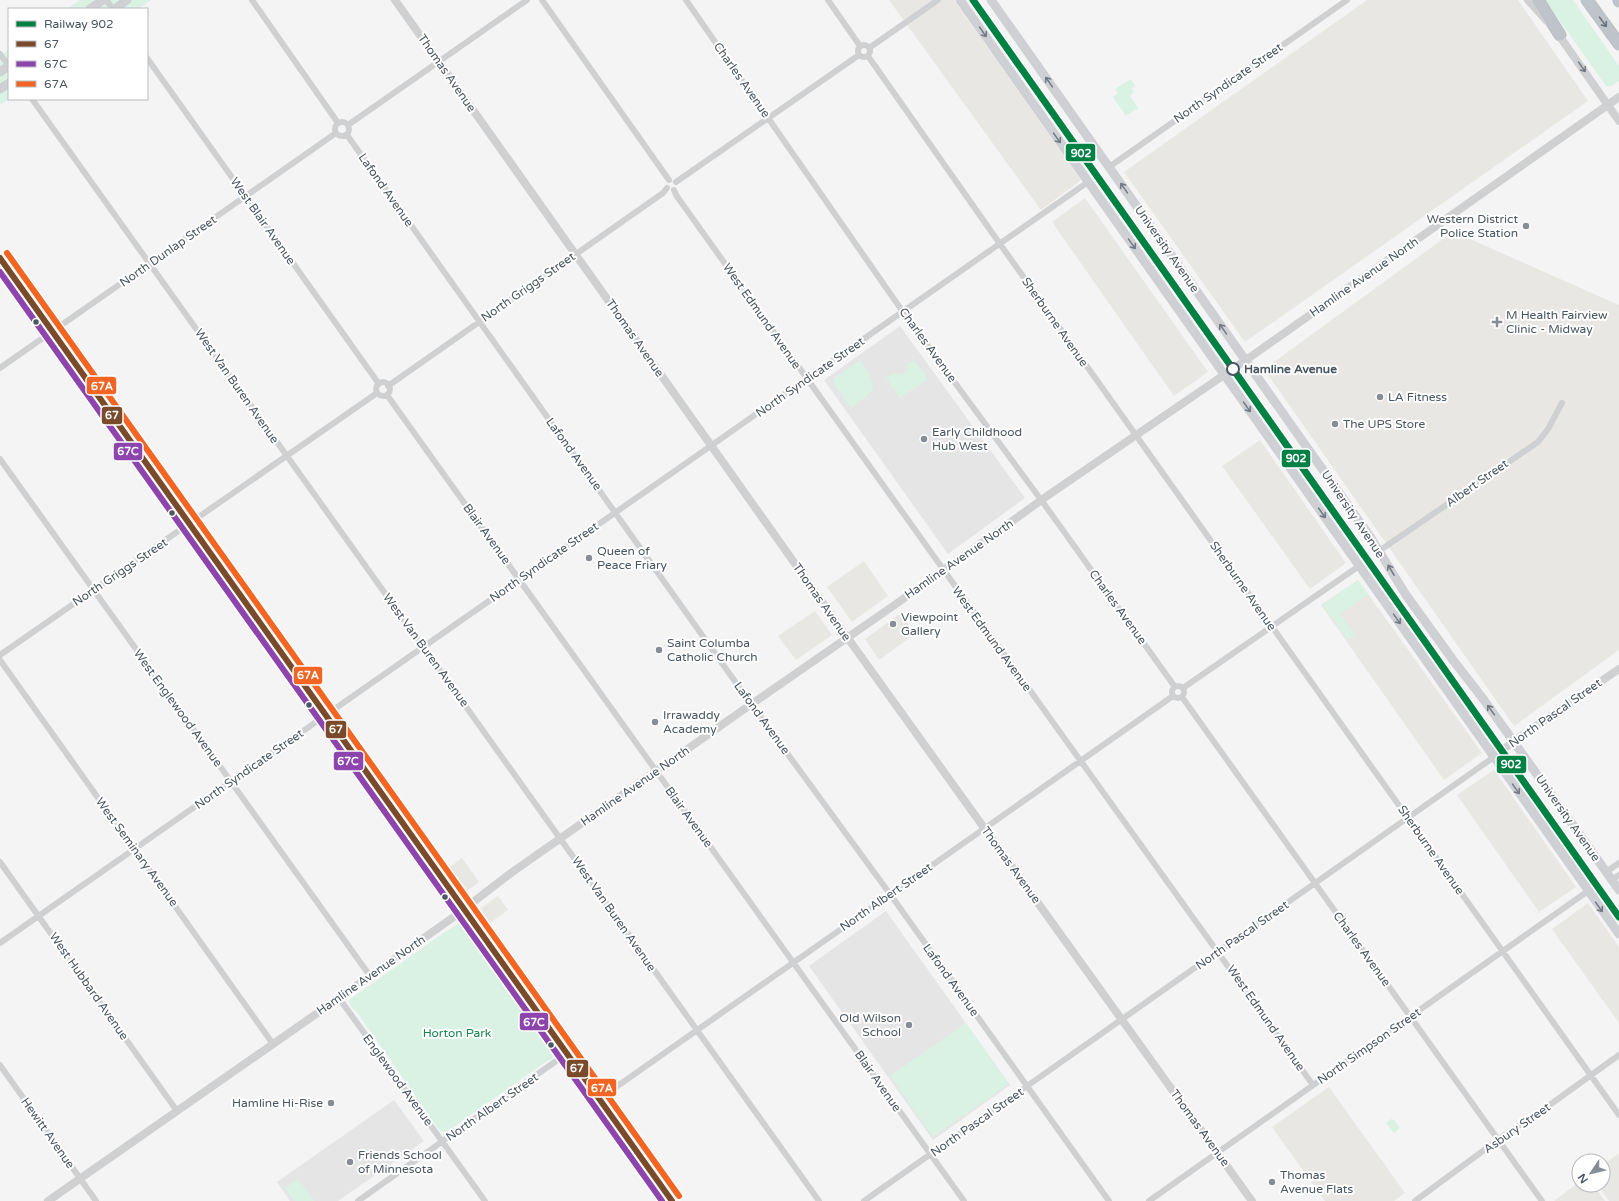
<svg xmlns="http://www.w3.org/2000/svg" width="1619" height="1201" viewBox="0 0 1619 1201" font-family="'Varela Round',sans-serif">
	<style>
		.commercial { fill: #e8e7e3 }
		.education { fill: #e6e5e6 }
		.green { fill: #d9f2e3 }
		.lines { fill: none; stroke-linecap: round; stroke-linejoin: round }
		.motorway-casing { stroke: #b9bec3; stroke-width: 13 }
		.minor { stroke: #ced0d2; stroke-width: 6 }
		.tertiary { stroke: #ced0d2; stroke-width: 8 }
		.secondary { stroke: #ced0d4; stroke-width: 9 }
		.motorway { stroke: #bec4c9; stroke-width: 11 }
		.bus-1-casing { stroke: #fff; stroke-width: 9 }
		.bus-2-casing { stroke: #fff; stroke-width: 9 }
		.bus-3-casing { stroke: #fff; stroke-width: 9 }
		.bus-1 { stroke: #7a4b2a; stroke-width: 6 }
		.bus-2 { stroke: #8e44ad; stroke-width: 6 }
		.bus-3 { stroke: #f26522; stroke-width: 6 }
		.rail-1-casing { stroke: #fff; stroke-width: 10 }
		.rail-1 { stroke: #008144; stroke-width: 7 }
		.oneway { stroke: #67727b }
		.oneway2 { stroke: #727b84 }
		.oneway3 { stroke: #727b83 }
		.poi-dot { fill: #868d94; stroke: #fff; stroke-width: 1.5 }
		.bus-dot { fill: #4a5661; stroke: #fff; stroke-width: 1.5 }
		.stop-dot { fill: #fff; stroke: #4a5661; stroke-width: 2 }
		.labels { text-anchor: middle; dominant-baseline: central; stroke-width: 4; stroke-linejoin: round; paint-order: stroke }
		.street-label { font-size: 12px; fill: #4a5661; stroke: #fff }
		.poi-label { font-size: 12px; fill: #4a5661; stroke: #fff; text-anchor: start }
		.stop-label { font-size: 12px; font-weight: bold; fill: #4a5661; stroke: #fff; text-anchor: start }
		.park-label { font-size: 12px; fill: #17864f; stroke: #fff }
		.line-badge { stroke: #fff; stroke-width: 1.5 }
		.badge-label { font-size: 11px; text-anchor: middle; font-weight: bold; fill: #fff }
	</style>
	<rect width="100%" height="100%" fill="#f4f4f4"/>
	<!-- commercial -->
	<path class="commercial" d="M889,0H954L1081,180L1041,210Z
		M1367,0H1518L1588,101L1245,342L1124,172Z
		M1085,198L1208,372L1174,396L1052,222Z
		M1461,226L1470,239L1619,305V650L1514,726L1264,369Z
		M1260,440L1346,563L1310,589L1222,466Z
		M864,561L888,596L852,622L827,587Z
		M1358,580L1482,753L1444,780L1321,605Z
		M815,611L832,635L796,660L778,636Z
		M901,613L915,634L879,660L865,639Z
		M1494,770L1576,887L1539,912L1457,795Z
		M462,858L479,882L467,891L450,867Z
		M498,896L508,910L490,923L480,909Z
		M1588,903L1619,947V1023L1552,929Z
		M1329,1087L1405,1193L1394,1201H1325L1272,1127Z
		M1619,1153V1201H1609L1598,1185H1603V1165Z
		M1579,1182V1185H1593L1605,1201H1554Z"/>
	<!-- education -->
	<path class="education" d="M900,326L1025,498L948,554L824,380Z
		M886,911L1010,1085L933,1140L809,966Z
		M394,1100L424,1141L338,1201H290L277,1182Z"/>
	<!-- green -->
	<path class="green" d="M80,0H151L138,9H67Z
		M1545,0H1573L1619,66V81L1610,87L1606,86Z
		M9,49V99L0,105V56Z
		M1131,79L1135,86L1132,88L1134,92L1130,96L1138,108L1126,116L1113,97L1118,93L1115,89Z
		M860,360L870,375L873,389L862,400L851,408L834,383V378Z
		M914,360L928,379L900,398L886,378L893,373L900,375L909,369L907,365Z
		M1358,580L1368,594L1340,614L1355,635L1348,640L1323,605Z
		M460,923L465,925L554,1050L555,1054L552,1059L547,1061L445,1133L440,1131L356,1011L351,1007L349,1000L445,932Z
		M966,1023L1009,1084L933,1137L890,1076Z
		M1391,1119L1394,1120L1400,1128L1394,1133L1386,1123Z
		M298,1179L314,1201H295L285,1188Z"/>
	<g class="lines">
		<!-- motorway casing -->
		<g class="motorway-casing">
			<path id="motorway" d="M1538,0L1560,35
				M1587,0L1619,44
				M1619,0V1"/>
		</g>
		<!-- minor -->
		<path class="minor" d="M106,0L113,9
			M252,0L338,123
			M542,0L669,180
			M686,0L903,312L1047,508L1175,687
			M828,0L860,46
			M858 51a6 6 0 1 1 12 0a6 6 0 1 1-12 0Z
			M869,48L938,0
			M0,54L9,66
			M868,56L1000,244L1619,1115
			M147,58L379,384
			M32,99L819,1201
			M335 129a7 7 0 1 1 14 0a7 7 0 1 1-14 0Z
			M348,125L527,0
			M347,135L746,697L890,894L1109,1201
			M1109,167L1347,0
			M676,182L859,55
			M674,190L676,195L938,562L1313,1085
			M0,368L336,133
			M376 389a7 7 0 1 1 14 0a7 7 0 1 1-14 0Z
			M388,386L663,193L667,188
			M387,395L964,1201
			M0,459L370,976
			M1379,551L1538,442L1548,429L1562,403
			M0,655L377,393
			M0,660L273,1044
			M1172 692a6 6 0 1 1 12 0a6 6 0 1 1-12 0Z
			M1183,688L1359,566
			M1182,697L1542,1201
			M0,862L177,1111
			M1606,872L1619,863
			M1612,880L1619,875
			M0,943L1088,182
			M339,998L485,1201
			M0,1065L96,1201
			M599,1099L1173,696
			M358,1201L566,1054
			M661,1201L668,1196
			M864,1201L1494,757
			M1149,1201L1588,891
			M1415,1201L1506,1134L1544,1109L1619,1055"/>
		<!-- tertiary -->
		<path class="tertiary" d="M395,0L847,637L1252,1201
			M1528,0L1547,21
			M1556,31L1619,121
			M0,258L672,1201
			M1494,757L1514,741L1619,669
			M48,1201L339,998L455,916L511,873L743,710L896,604L1050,494L1246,360L1619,97"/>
		<!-- secondary -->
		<path class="secondary" d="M960,0L1619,934
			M991,0L1371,538L1406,595L1453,660L1484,700L1619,890
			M90,9L103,0
			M115,9L127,0
			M0,72L9,66
			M0,89L9,83"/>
		<!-- motorway -->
		<use href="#motorway" class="motorway"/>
		<!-- bus-1 casing -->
		<g class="bus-1-casing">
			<path id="bus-1" d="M0,258L672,1201"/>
		</g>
		<!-- bus-2 casing -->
		<g class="bus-2-casing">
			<path id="bus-2" d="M0,272L662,1201"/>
		</g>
		<!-- bus-3 casing -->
		<g class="bus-3-casing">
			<path id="bus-3" d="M7,253L679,1196"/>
		</g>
		<!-- bus-1 -->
		<use href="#bus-1" class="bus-1"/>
		<!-- bus-2 -->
		<use href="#bus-2" class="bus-2"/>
		<!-- bus-3 -->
		<use href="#bus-3" class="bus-3"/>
		<!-- rail-1 casing -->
		<g class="rail-1-casing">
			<path id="rail-1" d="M973,0L1619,917"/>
		</g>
		<!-- rail-1 -->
		<use href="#rail-1" class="rail-1"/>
	</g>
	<!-- one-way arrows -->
	<defs><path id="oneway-shaft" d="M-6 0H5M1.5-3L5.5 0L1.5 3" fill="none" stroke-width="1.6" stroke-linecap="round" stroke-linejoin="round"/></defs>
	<use class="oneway" href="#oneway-shaft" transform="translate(1603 22) rotate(54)"/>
	<g class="oneway2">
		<use href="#oneway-shaft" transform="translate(983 32) rotate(55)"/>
		<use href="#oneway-shaft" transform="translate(1049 82) rotate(-125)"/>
		<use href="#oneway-shaft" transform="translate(1057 138) rotate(55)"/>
		<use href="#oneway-shaft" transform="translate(1124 188) rotate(-125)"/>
		<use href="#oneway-shaft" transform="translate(1132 244) rotate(55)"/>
		<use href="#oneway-shaft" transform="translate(1223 329) rotate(-125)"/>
		<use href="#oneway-shaft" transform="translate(1247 407) rotate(55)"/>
		<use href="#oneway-shaft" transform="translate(1322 513) rotate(55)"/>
		<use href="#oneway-shaft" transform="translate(1391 570) rotate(-121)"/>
		<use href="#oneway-shaft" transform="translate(1397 619) rotate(55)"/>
		<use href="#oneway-shaft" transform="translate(1491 710) rotate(-125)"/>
		<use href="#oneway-shaft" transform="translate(1516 789) rotate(55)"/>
		<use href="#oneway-shaft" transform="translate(1599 907) rotate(55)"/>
	</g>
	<use class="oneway3" href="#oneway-shaft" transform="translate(1582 67) rotate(55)"/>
	<!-- markers -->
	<g class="poi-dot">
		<circle cx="1526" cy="226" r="4"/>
		<path d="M1495 316h4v4h4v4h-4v4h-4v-4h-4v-4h4z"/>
		<circle cx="1380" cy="397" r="4"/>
		<circle cx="1335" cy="424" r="4"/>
		<circle cx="924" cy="439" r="4"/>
		<circle cx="589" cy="558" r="4"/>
		<circle cx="893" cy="624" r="4"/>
		<circle cx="659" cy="650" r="4"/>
		<circle cx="655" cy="722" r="4"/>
		<circle cx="909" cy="1025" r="4"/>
		<circle cx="331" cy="1103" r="4"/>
		<circle cx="350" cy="1162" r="4"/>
		<circle cx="1272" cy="1182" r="4"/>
	</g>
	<g class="bus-dot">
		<circle cx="36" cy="322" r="3.5"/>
		<circle cx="172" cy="513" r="3.5"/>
		<circle cx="309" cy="705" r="3.5"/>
		<circle cx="445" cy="897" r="3.5"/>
		<circle cx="551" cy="1045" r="3.5"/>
	</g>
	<circle class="stop-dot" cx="1233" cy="369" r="6"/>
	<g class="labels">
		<!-- street labels -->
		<g class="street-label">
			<text transform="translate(447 73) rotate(55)">Thomas Avenue</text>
			<text transform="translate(742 80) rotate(55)">Charles Avenue</text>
			<text transform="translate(1228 83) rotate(-35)">North Syndicate Street</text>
			<text transform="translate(386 190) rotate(55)">Lafond Avenue</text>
			<text transform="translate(263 221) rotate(55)">West Blair Avenue</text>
			<text transform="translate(1167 249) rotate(55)">University Avenue</text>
			<text transform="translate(168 251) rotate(-35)">North Dunlap Street</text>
			<text transform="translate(1364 277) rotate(-35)">Hamline Avenue North</text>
			<text transform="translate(528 287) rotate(-35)">North Griggs Street</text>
			<text transform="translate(762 316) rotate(55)">West Edmund Avenue</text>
			<text transform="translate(1055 322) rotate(55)">Sherburne Avenue</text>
			<text transform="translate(635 338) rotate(55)">Thomas Avenue</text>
			<text transform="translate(928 345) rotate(54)">Charles Avenue</text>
			<text transform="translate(810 377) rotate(-35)">North Syndicate Street</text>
			<text transform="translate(237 386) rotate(55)">West Van Buren Avenue</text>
			<text transform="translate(574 454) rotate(54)">Lafond Avenue</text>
			<text transform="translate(1477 483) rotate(-35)">Albert Street</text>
			<text transform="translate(1353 514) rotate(56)">University Avenue</text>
			<text transform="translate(487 534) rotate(54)">Blair Avenue</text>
			<text transform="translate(959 559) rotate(-35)">Hamline Avenue North</text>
			<text transform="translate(544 562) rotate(-35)">North Syndicate Street</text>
			<text transform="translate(120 572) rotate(-34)">North Griggs Street</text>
			<text transform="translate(1243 586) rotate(55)">Sherburne Avenue</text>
			<text transform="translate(822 602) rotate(55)">Thomas Avenue</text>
			<text transform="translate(1118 607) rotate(54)">Charles Avenue</text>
			<text transform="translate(992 639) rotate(54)">West Edmund Avenue</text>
			<text transform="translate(426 650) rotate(54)">West Van Buren Avenue</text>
			<text transform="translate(178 708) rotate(54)">West Englewood Avenue</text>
			<text transform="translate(1555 713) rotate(-35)">North Pascal Street</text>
			<text transform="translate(762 718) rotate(54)">Lafond Avenue</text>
			<text transform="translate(249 769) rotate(-35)">North Syndicate Street</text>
			<text transform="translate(635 786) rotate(-35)">Hamline Avenue North</text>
			<text transform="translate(689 817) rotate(54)">Blair Avenue</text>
			<text transform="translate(1568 818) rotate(55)">University Avenue</text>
			<text transform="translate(1431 850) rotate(55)">Sherburne Avenue</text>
			<text transform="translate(137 852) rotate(54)">West Seminary Avenue</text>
			<text transform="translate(1011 865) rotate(54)">Thomas Avenue</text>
			<text transform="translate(886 897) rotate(-35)">North Albert Street</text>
			<text transform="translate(614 914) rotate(55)">West Van Buren Avenue</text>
			<text transform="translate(1242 935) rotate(-35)">North Pascal Street</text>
			<text transform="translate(1362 949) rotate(54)">Charles Avenue</text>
			<text transform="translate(371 975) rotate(-35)">Hamline Avenue North</text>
			<text transform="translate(951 980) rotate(54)">Lafond Avenue</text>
			<text transform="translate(89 986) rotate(55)">West Hubbard Avenue</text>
			<text transform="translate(1266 1018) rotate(55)">West Edmund Avenue</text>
			<text transform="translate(1369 1046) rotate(-35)">North Simpson Street</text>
			<text transform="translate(398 1080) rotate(54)">Englewood Avenue</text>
			<text transform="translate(878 1081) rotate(55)">Blair Avenue</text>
			<text transform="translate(492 1107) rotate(-35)">North Albert Street</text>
			<text transform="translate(977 1122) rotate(-35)">North Pascal Street</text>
			<text transform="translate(1200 1128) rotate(54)">Thomas Avenue</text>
			<text transform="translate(1517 1128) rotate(-35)">Asbury Street</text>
			<text transform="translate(48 1133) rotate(55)">Hewitt Avenue</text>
		</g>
		<!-- poi labels -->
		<g class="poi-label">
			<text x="1518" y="219" text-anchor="end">Western District<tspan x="1518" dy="14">Police Station</tspan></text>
			<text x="1506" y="315">M Health Fairview<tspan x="1506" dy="14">Clinic - Midway</tspan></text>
			<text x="1388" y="397">LA Fitness</text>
			<text x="1343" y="424">The UPS Store</text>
			<text x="932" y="432">Early Childhood<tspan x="932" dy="14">Hub West</tspan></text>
			<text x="597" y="551">Queen of<tspan x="597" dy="14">Peace Friary</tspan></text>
			<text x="901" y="617">Viewpoint<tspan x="901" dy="14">Gallery</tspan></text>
			<text x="667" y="643">Saint Columba<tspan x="667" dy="14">Catholic Church</tspan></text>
			<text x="663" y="715">Irrawaddy<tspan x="663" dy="14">Academy</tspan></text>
			<text x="901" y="1018" text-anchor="end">Old Wilson<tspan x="901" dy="14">School</tspan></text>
			<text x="323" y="1103" text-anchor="end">Hamline Hi-Rise</text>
			<text x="358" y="1155">Friends School<tspan x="358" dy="14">of Minnesota</tspan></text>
			<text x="1280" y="1175">Thomas<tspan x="1280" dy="14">Avenue Flats</tspan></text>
		</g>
		<!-- stop labels -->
		<g class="stop-label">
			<text x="1244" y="369">Hamline Avenue</text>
		</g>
		<!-- park labels -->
		<g class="park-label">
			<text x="457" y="1033">Horton Park</text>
		</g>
	</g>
	<g class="line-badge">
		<rect x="1065" y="143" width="31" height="19" rx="4" fill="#008144"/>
		<rect x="86" y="376" width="31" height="19" rx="4" fill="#f26522"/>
		<rect x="101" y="406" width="22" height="19" rx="4" fill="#7a4b2a"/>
		<rect x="113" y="442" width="30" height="19" rx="4" fill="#8e44ad"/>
		<rect x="1281" y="449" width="30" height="19" rx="4" fill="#008144"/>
		<rect x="293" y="666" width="30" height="19" rx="4" fill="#f26522"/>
		<rect x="325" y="720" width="22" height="19" rx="4" fill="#7a4b2a"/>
		<rect x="333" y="751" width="31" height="20" rx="4" fill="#8e44ad"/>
		<rect x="1496" y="755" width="31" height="19" rx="4" fill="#008144"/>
		<rect x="519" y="1012" width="30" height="19" rx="4" fill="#8e44ad"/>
		<rect x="566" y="1059" width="23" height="19" rx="4" fill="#7a4b2a"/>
		<rect x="587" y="1078" width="30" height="19" rx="4" fill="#f26522"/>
	</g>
	<g class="badge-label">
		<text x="1081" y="157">902</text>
		<text x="102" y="390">67A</text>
		<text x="112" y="419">67</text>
		<text x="128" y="455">67C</text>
		<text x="1296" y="462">902</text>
		<text x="308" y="679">67A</text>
		<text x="336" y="733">67</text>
		<text x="348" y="765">67C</text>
		<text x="1511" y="768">902</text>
		<text x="534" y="1026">67C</text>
		<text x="577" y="1072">67</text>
		<text x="602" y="1092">67A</text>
	</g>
	<!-- legend -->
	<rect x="8" y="8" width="140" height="92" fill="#ffffff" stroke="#b7bbc0"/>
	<rect x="16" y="21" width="20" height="6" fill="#008144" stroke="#b7bbc0"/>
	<text x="44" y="28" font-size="12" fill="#4a5661">Railway 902</text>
	<rect x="16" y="41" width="20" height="6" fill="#7a4b2a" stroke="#b7bbc0"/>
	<text x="44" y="48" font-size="12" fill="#4a5661">67</text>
	<rect x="16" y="61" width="20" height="6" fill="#8e44ad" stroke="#b7bbc0"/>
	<text x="44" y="68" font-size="12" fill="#4a5661">67C</text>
	<rect x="16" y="81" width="20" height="6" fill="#f26522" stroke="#b7bbc0"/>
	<text x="44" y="88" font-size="12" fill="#4a5661">67A</text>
	<!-- north arrow -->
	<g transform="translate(1591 1173) rotate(235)"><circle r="19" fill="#ffffff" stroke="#b7bbc0"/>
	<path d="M0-3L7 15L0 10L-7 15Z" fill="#868d94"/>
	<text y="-6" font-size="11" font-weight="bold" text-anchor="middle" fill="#4a5661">N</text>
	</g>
</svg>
